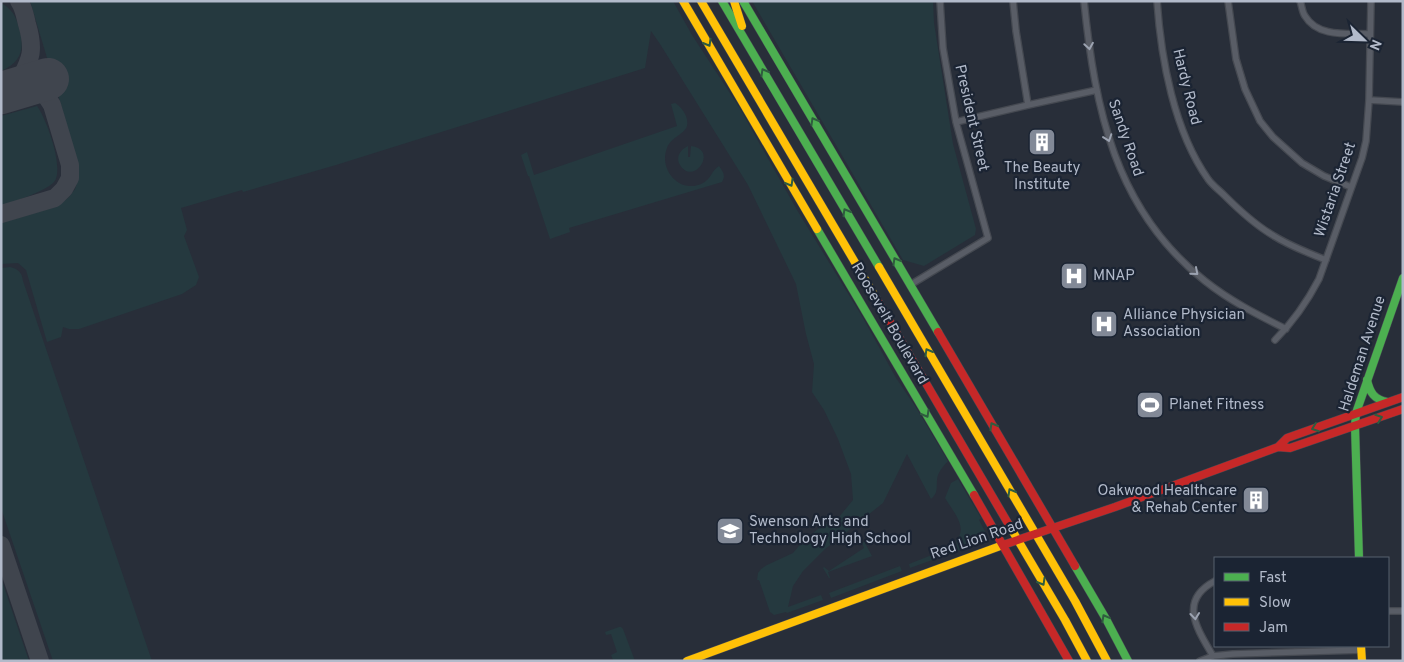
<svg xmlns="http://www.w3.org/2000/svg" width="1404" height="662" viewBox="0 0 1404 662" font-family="Overpass,sans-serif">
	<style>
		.green { fill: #25393f }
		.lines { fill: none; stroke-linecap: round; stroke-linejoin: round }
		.taxiway { stroke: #40454e; stroke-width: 18 }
		.runway { stroke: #40454e; stroke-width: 42 }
		.street-casing { stroke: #454951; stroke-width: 8 }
		.fast-casing { stroke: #454951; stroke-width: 9 }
		.slow-casing { stroke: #454951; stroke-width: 9 }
		.jam-casing { stroke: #454951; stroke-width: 9 }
		.street { stroke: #595d66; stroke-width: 5.5 }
		.fast { stroke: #4caf50; stroke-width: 8 }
		.slow { stroke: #ffc107; stroke-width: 8 }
		.jam { stroke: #c62828; stroke-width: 8 }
		.oneway { stroke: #2f5c3f }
		.oneway2 { stroke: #9ca3b1 }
		.labels { text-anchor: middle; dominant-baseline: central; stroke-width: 4.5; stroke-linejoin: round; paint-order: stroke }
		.street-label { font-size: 15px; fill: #b2baca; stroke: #1b2433 }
		.poi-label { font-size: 15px; fill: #b2baca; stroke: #1b2433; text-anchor: start }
	</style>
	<rect width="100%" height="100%" fill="#282e39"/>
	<!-- green -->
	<path class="green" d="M30,1H673L692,35L739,107L797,210L863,318L896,378L917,409L948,461C944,465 940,470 938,475C935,484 940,492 931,499L907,454L883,503L824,550L803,571L793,586L788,607L821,595L823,600L787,613L786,612L774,615L770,612L759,580H757L758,573L761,569L767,565L793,553L804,540L822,526L839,517L853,500L851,474L838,439L824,410L812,392L814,364L806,334L796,284L748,185L660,44L651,31L645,68L336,165L243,192L242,190L181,208L187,230L184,236L199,277L196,285L182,294L79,329H69L63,327L61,337L47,342L26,270L18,263L1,264V223L58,206L69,197L75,189L77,183L79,173L60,101Z
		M752,1H933L934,23L953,144L976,229L975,235L924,266L903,260Z
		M1,3C12,9 16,16 19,28C25,48 22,62 1,71Z
		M675,103C682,107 689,117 687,126C685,134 671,137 667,148C658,170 681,195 703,183C711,179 712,170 719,166C723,172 726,175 722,182L569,228L570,232L550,239L529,176H528L521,155L527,152L534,175L677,126L671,104Z
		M37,106C46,118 65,169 54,182C46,191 13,202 1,206V116Z
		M688,146V157H690L691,146C719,149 694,187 680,165C675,157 681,149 688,146Z
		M10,267C18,269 22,272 23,281L152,661H53L1,508V268Z
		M958,479L981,518L979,520L988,537V540L910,568L909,564L957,545L956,540C969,528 952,510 945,498L951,483Z
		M868,539L869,540L865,543L872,556L828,572L830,578H829L823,568L824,567L829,571L864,548L862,543Z
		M900,566L902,571L831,598L829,593Z
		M1,578L29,661H1Z
		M619,627H621L623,629L635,661H610L613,660L611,655L617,652L611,634L606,635L605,632Z"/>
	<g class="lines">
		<!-- taxiway -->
		<path class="taxiway" d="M16,88C29,61 36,55 27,24C25,16 24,8 19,1
			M1,214L55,198L64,189L70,178V165L52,105L37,82
			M1,545L40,661"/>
		<!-- runway -->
		<path class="runway" d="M1,93L48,79"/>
		<!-- street casing -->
		<g class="street-casing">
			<path id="street" d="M1013,1L1016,31L1028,105
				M1084,1C1095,109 1115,210 1205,281C1230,301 1258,315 1286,329
				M1157,1C1161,59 1174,131 1208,179C1212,185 1219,190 1224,195C1239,210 1255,225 1274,236C1290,246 1308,253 1326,260
				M1228,1L1236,59L1245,89L1260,121L1273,137L1302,163L1324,176L1351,187
				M1300,1C1302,6 1302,12 1305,16C1318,38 1349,33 1370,34
				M1369,100L1403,102
				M956,122L1028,105L1097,90
				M910,285L988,238L956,122L943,48L940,1
				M1275,340C1293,322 1307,302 1319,279L1362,158L1366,141L1369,100L1371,1
				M1388,611H1403
				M1213,656C1198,630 1177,601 1215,581
				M1200,661L1213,656L1233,654L1362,650"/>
		</g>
		<!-- fast casing -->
		<g class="fast-casing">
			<path id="fast" d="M722,1L879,267
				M743,1L938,332
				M817,229L974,495
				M1367,380C1370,393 1374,399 1387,402
				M1359,558L1355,426L1356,413L1403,278
				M1075,566L1106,619L1128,661"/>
		</g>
		<!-- slow casing -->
		<g class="slow-casing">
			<path id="slow" d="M683,1L817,229
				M701,1L876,298
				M734,1L742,26
				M879,267L1075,601L1107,661
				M1009,525L1065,620L1087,661
				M1361,646L1362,661
				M687,661L1003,545"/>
		</g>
		<!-- jam casing -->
		<g class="jam-casing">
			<path id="jam" d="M876,298L1009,525
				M938,332L1075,566
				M1278,447L1287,438L1403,397
				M974,495L1069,661
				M1003,545L1115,507L1278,447L1290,448L1403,409"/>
		</g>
		<!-- street -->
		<use href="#street" class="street"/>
		<!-- fast -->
		<use href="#fast" class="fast"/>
		<!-- slow -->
		<use href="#slow" class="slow"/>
		<!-- jam -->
		<use href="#jam" class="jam"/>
	</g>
	<!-- one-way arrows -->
	<defs><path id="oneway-chevron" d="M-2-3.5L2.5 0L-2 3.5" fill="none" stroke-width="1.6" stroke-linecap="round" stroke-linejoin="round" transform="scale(1.25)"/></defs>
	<g class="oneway">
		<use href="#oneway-chevron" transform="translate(708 43) rotate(60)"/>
		<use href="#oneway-chevron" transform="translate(764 72) rotate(-120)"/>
		<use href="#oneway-chevron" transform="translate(814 121) rotate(-120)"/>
		<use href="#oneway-chevron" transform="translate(790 183) rotate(60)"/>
		<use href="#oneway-chevron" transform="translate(846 212) rotate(-120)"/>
		<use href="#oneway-chevron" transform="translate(896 261) rotate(-120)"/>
		<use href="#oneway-chevron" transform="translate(928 352) rotate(-120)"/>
		<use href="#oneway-chevron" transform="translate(926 414) rotate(60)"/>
		<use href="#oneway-chevron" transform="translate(1379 418) rotate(-20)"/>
		<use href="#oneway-chevron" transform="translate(993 426) rotate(-120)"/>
		<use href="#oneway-chevron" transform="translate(1315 428) rotate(160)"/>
		<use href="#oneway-chevron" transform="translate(1011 492) rotate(-120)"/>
		<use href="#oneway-chevron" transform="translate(1042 582) rotate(60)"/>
		<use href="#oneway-chevron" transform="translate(1105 618) rotate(-119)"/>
	</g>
	<g class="oneway2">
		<use href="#oneway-chevron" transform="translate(1089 46) rotate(81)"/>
		<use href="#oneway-chevron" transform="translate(1108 138) rotate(71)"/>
		<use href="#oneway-chevron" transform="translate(1195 272) rotate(41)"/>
		<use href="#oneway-chevron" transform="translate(1195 616) rotate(84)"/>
	</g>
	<!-- icons -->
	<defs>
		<g id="building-square" transform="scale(1.4375)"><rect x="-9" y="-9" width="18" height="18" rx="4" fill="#828997" stroke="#1b2433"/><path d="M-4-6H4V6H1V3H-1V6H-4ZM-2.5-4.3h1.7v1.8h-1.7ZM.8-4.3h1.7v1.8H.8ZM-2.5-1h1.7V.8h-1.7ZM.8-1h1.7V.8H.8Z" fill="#fff"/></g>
		<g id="hospital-square" transform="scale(1.4375)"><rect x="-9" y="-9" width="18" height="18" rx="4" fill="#828997" stroke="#1b2433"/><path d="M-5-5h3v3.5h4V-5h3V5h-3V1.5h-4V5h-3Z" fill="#fff"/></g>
		<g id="stadium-square" transform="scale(1.4375)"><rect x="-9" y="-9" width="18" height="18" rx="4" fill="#828997" stroke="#1b2433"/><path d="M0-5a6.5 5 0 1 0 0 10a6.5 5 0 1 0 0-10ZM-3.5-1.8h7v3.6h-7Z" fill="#fff"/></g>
		<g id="school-square" transform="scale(1.4375)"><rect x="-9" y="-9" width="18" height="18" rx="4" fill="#828997" stroke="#1b2433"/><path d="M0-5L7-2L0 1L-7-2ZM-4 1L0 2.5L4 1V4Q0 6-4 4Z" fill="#fff"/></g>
	</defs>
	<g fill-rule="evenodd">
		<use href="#building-square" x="1042" y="142"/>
		<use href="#hospital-square" x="1074" y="276"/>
		<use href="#hospital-square" x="1104" y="324"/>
		<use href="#stadium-square" x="1150" y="405"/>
		<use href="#building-square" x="1256" y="500"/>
		<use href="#school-square" x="730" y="531"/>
	</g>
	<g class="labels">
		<!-- street labels -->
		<g class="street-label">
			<text transform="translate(1186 87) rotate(76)">Hardy Road</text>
			<text transform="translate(971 118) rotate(77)">President Street</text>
			<text transform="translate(1125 138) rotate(71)">Sandy Road</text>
			<text transform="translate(1336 190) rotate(-71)">Wistaria Street</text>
			<text transform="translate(889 324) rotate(60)">Roosevelt Boulevard</text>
			<text transform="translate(1363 354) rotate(-72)">Haldeman Avenue</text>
			<text transform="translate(977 540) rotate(-19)">Red Lion Road</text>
		</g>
		<!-- poi labels -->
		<g class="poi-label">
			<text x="1042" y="168" text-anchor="middle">The Beauty<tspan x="1042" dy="17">Institute</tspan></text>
			<text x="1093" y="276">MNAP</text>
			<text x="1123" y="315">Alliance Physician<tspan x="1123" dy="17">Association</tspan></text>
			<text x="1169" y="405">Planet Fitness</text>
			<text x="1237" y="491" text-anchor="end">Oakwood Healthcare<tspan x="1237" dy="17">&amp; Rehab Center</tspan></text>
			<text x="749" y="522">Swenson Arts and<tspan x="749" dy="17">Technology High School</tspan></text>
		</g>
	</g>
	<!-- border -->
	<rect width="1404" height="662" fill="none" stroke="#b2baca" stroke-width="5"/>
	<!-- legend -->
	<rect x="1214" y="557" width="175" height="90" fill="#1b2433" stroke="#57606f"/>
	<rect x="1224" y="573" width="25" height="8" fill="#4caf50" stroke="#57606f"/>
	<text x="1259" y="582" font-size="15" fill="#b2baca">Fast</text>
	<rect x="1224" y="598" width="25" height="8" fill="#ffc107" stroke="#57606f"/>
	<text x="1259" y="607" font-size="15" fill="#b2baca">Slow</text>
	<rect x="1224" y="623" width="25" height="8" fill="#c62828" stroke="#57606f"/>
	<text x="1259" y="632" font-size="15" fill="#b2baca">Jam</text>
	<!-- north arrow -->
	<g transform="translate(1364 40) rotate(113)" stroke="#1b2433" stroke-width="4" paint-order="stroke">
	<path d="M0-4L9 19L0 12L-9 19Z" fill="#b2baca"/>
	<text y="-8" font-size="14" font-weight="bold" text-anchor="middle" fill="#b2baca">N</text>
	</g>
</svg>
